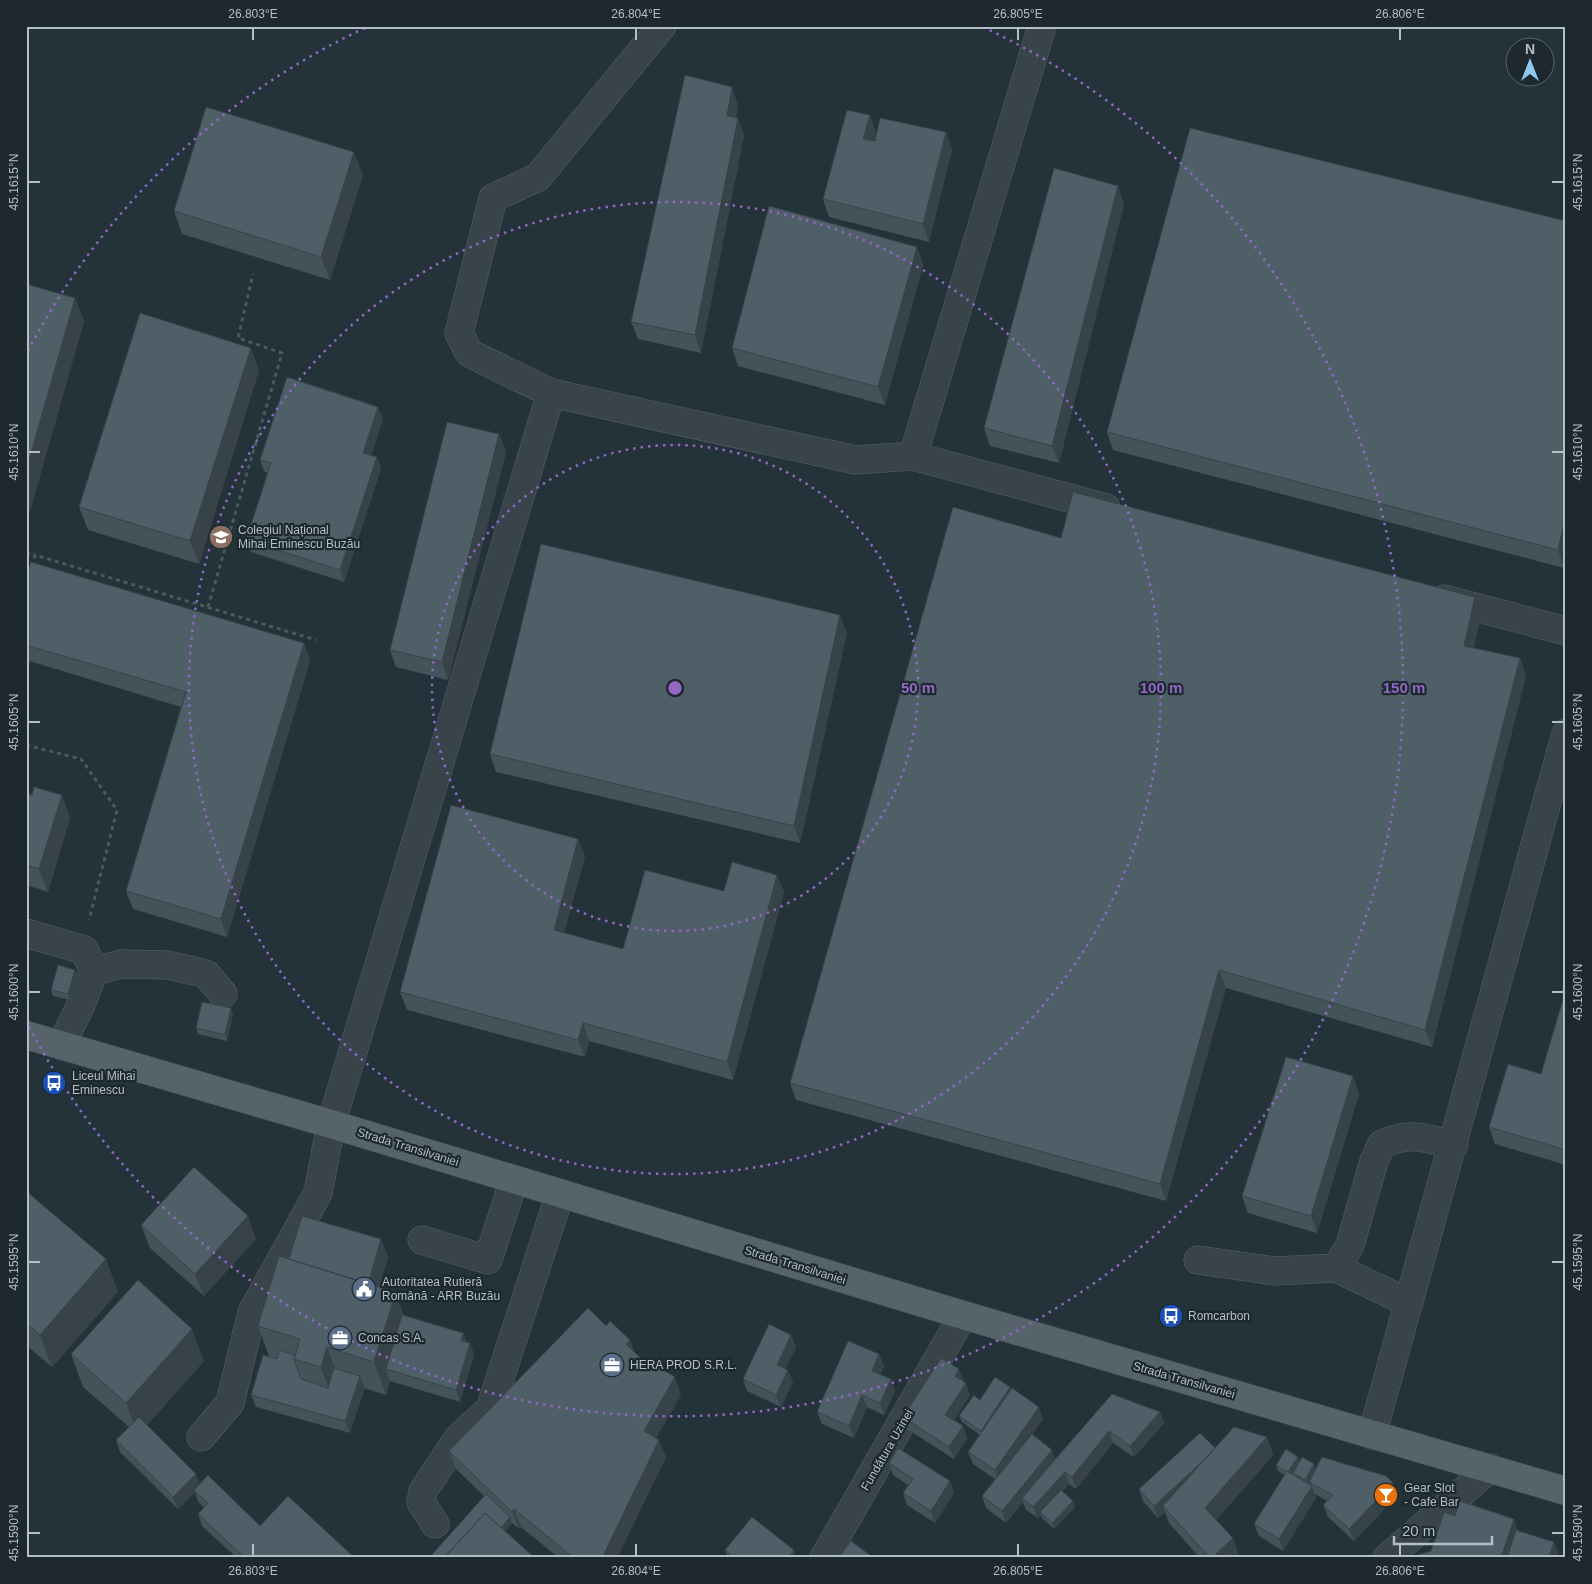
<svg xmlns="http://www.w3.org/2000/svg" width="1592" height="1584" viewBox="0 0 1592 1584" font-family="Helvetica,sans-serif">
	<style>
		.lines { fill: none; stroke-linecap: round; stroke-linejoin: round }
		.minor-casing { stroke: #566268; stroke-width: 29 }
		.major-casing { stroke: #414d53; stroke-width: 29 }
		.path { stroke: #485c59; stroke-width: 3; stroke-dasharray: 4 4; stroke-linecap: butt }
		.minor { stroke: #38444a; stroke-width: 28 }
		.major { stroke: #56636a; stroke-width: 28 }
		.wall { fill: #445259 }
		.shaded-wall { fill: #374249 }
		.building { fill: #4f5f68; stroke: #374249 }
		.ticks { fill: none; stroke: #b3bfc6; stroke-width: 2 }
		.ring { fill: none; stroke: #9167c2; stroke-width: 2.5; stroke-dasharray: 2.5 5 }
		.labels { text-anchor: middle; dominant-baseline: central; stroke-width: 4.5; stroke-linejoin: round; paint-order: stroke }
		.poi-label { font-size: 12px; fill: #b3bfc6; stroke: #1d292f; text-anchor: start }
		.street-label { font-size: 12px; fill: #b3bfc6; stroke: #1d292f }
		.centre { fill: #9167c2; stroke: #1d292f; stroke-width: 2.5 }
		.ring-label { font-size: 15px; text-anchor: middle; font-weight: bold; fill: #9167c2; stroke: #1d292f; stroke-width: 4.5; stroke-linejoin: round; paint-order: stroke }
		.neatline { fill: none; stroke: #b3bfc6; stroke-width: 2 }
		.ticks-label { font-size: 12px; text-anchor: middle; fill: #b3bfc6 }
	</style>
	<rect width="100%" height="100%" fill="#24323a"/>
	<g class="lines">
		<!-- minor casing -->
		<g class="minor-casing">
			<path id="minor" d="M662,26L538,177L493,198L459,333L469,353L551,393L856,460L913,456L1106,508
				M913,456L1042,26
				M1444,599L1566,631
				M26,933L84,950L94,971
				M61,1045L81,1005L94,971L121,964L168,965L206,974L223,994
				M422,1240L488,1260L514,1180
				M1198,1260L1275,1271L1336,1268L1350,1245L1374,1161L1382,1144C1412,1131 1424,1138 1454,1145
				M1336,1268L1409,1303
				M1372,1435L1566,733
				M201,1437L230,1403L252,1312L318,1193L331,1124L551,393
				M435,1524L421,1502L423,1491L459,1437L490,1409L560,1194
				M824,1558L963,1315
				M1387,1558L1490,1468"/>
		</g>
		<!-- major casing -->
		<g class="major-casing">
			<path id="major" d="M26,1035L331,1124L963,1315L1566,1491"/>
		</g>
		<!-- path -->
		<path class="path" d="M26,552L35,555
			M32,566L35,555L316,640
			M208,607L282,353L238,338L253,274
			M26,745L81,759L117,810L89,920"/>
		<!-- minor -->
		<use href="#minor" class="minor"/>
		<!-- major -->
		<use href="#major" class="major"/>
	</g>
	<!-- wall -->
	<path class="wall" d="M738,104L736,118L744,135L701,353L638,339L631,322Z
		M870,115L876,133L874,141L946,132L952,150L929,242L829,217L823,199Z
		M363,175L330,280L182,234L174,211Z
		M1124,204L1059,463L990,446L984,428Z
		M1566,221L1564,568L1113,450L1107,432Z
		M917,247L923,265L885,405L738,366L732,348Z
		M26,284L75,298L84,321L30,511L26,510Z
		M259,370L199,564L88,530L79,507Z
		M383,419L371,456L377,457L381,469L344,582L251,552L246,540L268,473L264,471L260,460Z
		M499,434L506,452L448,680L396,667L390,650Z
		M1061,538L1475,597L1481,614L1474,648L1520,658L1526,676L1432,1047L1226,988L1166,1201L796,1100L790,1083Z
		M26,576L304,643L310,661L227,937L133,909L126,891L181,707L26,660Z
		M847,633L800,843L496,772L490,754Z
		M26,794L32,795H62L70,818L48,892L26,885Z
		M578,839L585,856L564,933L623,949L724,891L777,875L784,892L733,1080L589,1041L585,1057L407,1010L400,992Z
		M75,970L78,976L70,1000L53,996L51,990Z
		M1566,989V1165L1495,1144L1489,1127L1541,1074Z
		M233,1014L227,1041L198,1034L196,1028Z
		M1353,1076L1359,1094L1317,1233L1248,1213L1242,1196Z
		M26,1191L118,1292L52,1367L26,1345Z
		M141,1225L256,1239L204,1296L150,1248Z
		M381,1239L388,1257L379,1287L404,1315L463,1333L467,1342L470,1343L474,1355L460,1402L390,1381L386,1395L364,1388L350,1433L256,1407L251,1395L269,1356L258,1326L289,1259Z
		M606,1326L630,1340L634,1352L681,1395L656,1438L666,1457L617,1558H559L521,1527L519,1529L512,1523L505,1531L429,1558L484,1496L456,1469L449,1451Z
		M791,1335L796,1347L785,1369L793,1382L781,1407L747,1391L743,1379Z
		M71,1354L204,1361L147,1425L200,1484L260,1526L355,1558H237L202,1526L198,1514L205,1508L198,1502L195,1492L178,1509L120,1452L116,1440L129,1427L83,1387Z
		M879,1354L884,1366L880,1374L891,1379L895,1391L884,1415L867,1407L854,1438L822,1424L817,1412Z
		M963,1381L970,1395L954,1420L963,1426L967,1438L954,1459L907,1429L903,1417L964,1381Z
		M1011,1390L1043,1419L1032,1434L1055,1459L1112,1394L1160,1412L1164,1423L1134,1457L1113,1443L1076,1489L1069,1484L1062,1491L1073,1501L1075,1507L1054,1529L1042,1518L1041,1515L1038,1518L1026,1510L1023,1502L1006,1523L986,1508L982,1496L995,1479L973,1464L968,1452L980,1435L962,1422L959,1416L980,1400Z
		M1267,1437L1273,1455L1216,1520L1233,1538L1239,1556L1237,1558H1200L1169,1523L1165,1512L1158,1518L1143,1501L1139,1489L1215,1448Z
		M1300,1461L1314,1464L1316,1469L1393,1483L1398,1495L1354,1541L1328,1517L1323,1505L1327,1501L1315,1494L1316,1498L1283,1551L1259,1536L1254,1524L1284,1475L1278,1471L1276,1465Z
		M889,1463L950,1481L954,1493L935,1523L907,1505L903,1493L908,1485L893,1475Z
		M725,1550H794L796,1558H728Z"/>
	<!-- shaded-wall -->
	<path class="shaded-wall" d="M732,87L738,104L733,134L727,116Z
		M870,115L876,133L870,156L863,139Z
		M738,118L744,135L701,353L695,335Z
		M946,132L952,150L929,242L923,224Z
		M354,152L363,175L330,280L321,257Z
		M1118,186L1124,204L1059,463L1052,446Z
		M917,247L923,265L885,405L878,387Z
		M75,298L84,321L30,511L26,501V471Z
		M251,348L259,370L199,564L190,541Z
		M378,407L383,419L368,465L363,453Z
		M499,434L506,452L448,680L442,662Z
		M377,457L381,469L344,582L340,570Z
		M1566,514V560L1564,568L1558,550Z
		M1475,597L1481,614L1471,663L1464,646Z
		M840,615L847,633L800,843L794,826Z
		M304,643L310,661L227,937L221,919Z
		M1520,658L1526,676L1432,1047L1425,1030Z
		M62,795L70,818L48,892L39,869Z
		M578,839L585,856L560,947L554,930Z
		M777,875L784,892L733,1080L727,1062Z
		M75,970L78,976L70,1000L68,994Z
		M1219,970L1226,988L1166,1201L1160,1184Z
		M231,1008L233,1014L227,1041L225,1035Z
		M583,1023L589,1041L585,1057L578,1040Z
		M1353,1076L1359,1094L1317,1233L1311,1216Z
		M248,1216L256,1239L204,1296L195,1274Z
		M381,1239L388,1257L371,1313L365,1295Z
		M106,1259L118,1292L52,1367L40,1335Z
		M396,1292L407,1325L386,1369L390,1381L386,1395L374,1362Z
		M192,1329L204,1361L138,1435L126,1403Z
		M463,1333L468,1345L461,1341Z
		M791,1335L796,1347L782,1377L777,1365Z
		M630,1340L636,1357L626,1344Z
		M470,1343L474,1355L460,1402L456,1390Z
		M327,1347L339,1380L332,1400L321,1367Z
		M879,1354L884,1366L876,1383L872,1371Z
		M959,1369L964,1381L959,1388L955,1376Z
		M788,1370L793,1382L781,1407L776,1395Z
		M360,1376L365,1388L350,1433L345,1421Z
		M675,1377L681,1395L650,1448L644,1431Z
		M891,1379L895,1391L884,1415L880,1403Z
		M966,1383L970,1395L950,1427L945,1415Z
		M1010,1387L1012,1393L983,1437L981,1431Z
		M862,1395L867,1407L854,1438L849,1426Z
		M1039,1407L1043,1419L999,1482L995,1470Z
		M1160,1412L1164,1423L1134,1457L1130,1446Z
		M963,1426L967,1438L954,1459L949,1447Z
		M1109,1431L1113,1443L1076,1489L1072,1477Z
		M1267,1437L1273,1455L1211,1526L1205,1508Z
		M659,1440L666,1457L617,1558H602Z
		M1216,1449L1163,1506L1165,1512L1158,1518L1154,1506Z
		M1052,1450L1056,1462L1022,1498L1023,1502L1006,1523L1002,1511Z
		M1298,1457L1301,1463L1290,1479L1287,1473Z
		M1314,1464L1316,1470L1307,1486L1305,1480Z
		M1065,1472L1069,1484L1042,1514L1040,1512L1041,1515L1038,1518L1033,1507Z
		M196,1474L201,1486L194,1490L195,1492L178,1509L173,1497Z
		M950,1481L954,1493L935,1523L931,1511Z
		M1393,1483L1398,1495L1354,1541L1349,1529Z
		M1312,1486L1316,1498L1283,1551L1279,1539Z
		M1073,1501L1075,1507L1054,1529L1052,1523Z
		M514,1509L521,1527L519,1529L512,1512Z
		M510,1517L512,1523L500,1538L497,1532Z
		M1514,1519L1520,1537L1513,1558H1501Z
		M1233,1538L1239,1556L1237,1558H1212Z
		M1554,1542L1559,1554L1557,1558H1549Z
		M794,1550L796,1558H788Z"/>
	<!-- building -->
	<path class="building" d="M685,75L732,87L727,116L738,118L695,335L631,322Z
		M206,107L354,152L321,257L174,211Z
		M847,110L870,115L863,139L875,141L880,118L946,132L923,224L823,199Z
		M1190,128L1566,221V514L1558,550L1107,432Z
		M1054,168L1118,186L1052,446L984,428Z
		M769,206L917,247L878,387L732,348Z
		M26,284L75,298L26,471Z
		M140,313L251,348L190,541L79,507Z
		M287,377L378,407L363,453L377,457L340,570L246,540L271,463L260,460Z
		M447,422L499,434L442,662L390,650Z
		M1073,492L1475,597L1464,646L1520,658L1425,1030L1219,970L1160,1184L790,1083L953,507L1061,538Z
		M541,544L840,615L794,826L490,754Z
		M31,562L304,643L221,919L126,891L186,692L26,645V576Z
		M34,787L62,795L39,869L26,865V794L32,795Z
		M451,805L578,839L554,930L623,949L645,870L724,891L732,862L777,875L727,1062L583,1023L578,1040L400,992Z
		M58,965L75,970L68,994L51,990Z
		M1566,989V1150L1489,1127L1508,1064L1541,1074Z
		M202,1002L231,1008L225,1035L196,1028Z
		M1286,1057L1353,1076L1311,1216L1242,1196Z
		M194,1167L248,1216L195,1274L141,1225Z
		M26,1191L106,1259L40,1335L26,1323Z
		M302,1216L381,1239L368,1284L289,1259Z
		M279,1256L396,1292L374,1362L327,1347L321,1367L294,1359L300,1339L258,1326Z
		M138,1280L192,1329L126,1403L71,1354Z
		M588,1308L606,1326L610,1321L630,1340L626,1344L651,1368L653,1364L675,1377L644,1431L659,1440L602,1558H574L514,1509L512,1512L449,1451Z
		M402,1315L463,1333L461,1341L470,1343L456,1390L386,1369Z
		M769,1324L791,1335L777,1365L788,1370L776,1395L743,1379Z
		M848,1341L879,1354L872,1371L891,1379L880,1403L862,1395L849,1426L817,1412Z
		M279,1350L295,1355L294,1359L301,1379L328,1388L334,1368L360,1376L345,1421L251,1395L263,1355L277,1359Z
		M941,1358L959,1369L955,1376L966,1383L945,1415L963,1426L949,1447L903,1417Z
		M995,1377L1010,1387L981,1431L959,1416L974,1395L980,1400Z
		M1012,1388L1039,1407L995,1470L968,1452Z
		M1112,1394L1160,1412L1130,1446L1109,1431L1072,1477L1065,1472L1033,1507L1022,1498Z
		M139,1417L196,1474L173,1497L116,1440Z
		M1234,1427L1267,1437L1205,1508L1233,1538L1212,1558H1210L1163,1506Z
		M1200,1433L1215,1448L1204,1460L1154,1506L1139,1489Z
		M1032,1434L1052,1450L1002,1511L982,1496Z
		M898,1448L950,1481L931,1511L903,1493L913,1479L889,1463Z
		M1286,1449L1298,1457L1288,1472L1287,1471L1286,1472L1276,1465Z
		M1302,1457L1314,1464L1305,1480L1293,1473Z
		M1322,1457L1386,1476L1393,1483L1349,1529L1323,1505L1333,1495L1309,1482Z
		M1287,1471L1312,1486L1279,1539L1254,1524Z
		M208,1475L260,1526L288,1496L355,1558H245L198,1514L208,1503L194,1490Z
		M1061,1490L1073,1501L1052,1523L1040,1512Z
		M486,1494L510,1517L501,1528L485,1513L444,1558H429Z
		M1460,1501L1514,1519L1501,1558H1408L1431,1551L1444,1512L1455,1516Z
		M485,1513L535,1558H444Z
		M752,1517L794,1550L788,1558H735L725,1550Z
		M1516,1530L1554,1542L1549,1558H1507Z
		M851,1541L874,1558H838Z
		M1180,1555L1183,1558H1176Z"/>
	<!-- ticks -->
	<path class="ticks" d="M253,28V40M636,28V40M1018,28V40M1400,28V40M28,182H40M1552,182H1564M28,452H40M1552,452H1564M28,722H40M1552,722H1564M28,992H40M1552,992H1564M28,1262H40M1552,1262H1564M28,1533H40M1552,1533H1564M253,1544V1556M636,1544V1556M1018,1544V1556M1400,1544V1556"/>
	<!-- distance rings -->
	<g class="ring">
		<circle cx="675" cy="688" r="243"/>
		<circle cx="675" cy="688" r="486"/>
		<path d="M28 351A729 729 0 0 1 367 27M983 27A729 729 0 1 1 28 1025"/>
	</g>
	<!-- icons -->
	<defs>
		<g id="school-disc" transform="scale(1.25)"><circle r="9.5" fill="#8d6e63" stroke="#1d292f"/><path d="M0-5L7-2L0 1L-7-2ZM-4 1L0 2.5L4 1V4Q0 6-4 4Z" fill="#fff"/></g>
		<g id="bus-disc" transform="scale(1.25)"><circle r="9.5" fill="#1a4fb4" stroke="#1d292f"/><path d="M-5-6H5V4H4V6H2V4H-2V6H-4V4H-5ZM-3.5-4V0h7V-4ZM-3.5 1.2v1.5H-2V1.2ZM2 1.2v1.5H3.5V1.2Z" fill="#fff"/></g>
		<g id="civic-disc" transform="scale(1.25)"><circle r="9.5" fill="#5c6f8a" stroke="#1d292f"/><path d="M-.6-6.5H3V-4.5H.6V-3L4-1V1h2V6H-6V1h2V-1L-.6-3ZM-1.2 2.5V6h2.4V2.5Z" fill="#fff"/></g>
		<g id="office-disc" transform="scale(1.25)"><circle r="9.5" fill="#5c6f8a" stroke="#1d292f"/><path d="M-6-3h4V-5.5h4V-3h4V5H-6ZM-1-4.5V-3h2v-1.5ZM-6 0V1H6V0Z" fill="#fff"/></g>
		<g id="bar-disc" transform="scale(1.25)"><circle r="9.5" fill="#e8710a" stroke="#1d292f"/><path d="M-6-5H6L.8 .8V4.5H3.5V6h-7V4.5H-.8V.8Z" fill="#fff"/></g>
	</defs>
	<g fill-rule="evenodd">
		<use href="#school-disc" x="221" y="537"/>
		<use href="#bus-disc" x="54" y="1083"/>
		<use href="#civic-disc" x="364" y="1289"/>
		<use href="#bus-disc" x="1171" y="1316"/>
		<use href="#office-disc" x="340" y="1338"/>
		<use href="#office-disc" x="612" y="1365"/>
		<use href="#bar-disc" x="1386" y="1495"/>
	</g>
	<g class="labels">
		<!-- poi labels -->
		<g class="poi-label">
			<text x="238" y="530">Colegiul Național<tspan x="238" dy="14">Mihai Eminescu Buzău</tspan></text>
			<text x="72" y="1076">Liceul Mihai<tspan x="72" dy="14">Eminescu</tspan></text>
			<text x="382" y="1282">Autoritatea Rutieră<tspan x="382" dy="14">Română - ARR Buzău</tspan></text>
			<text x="1188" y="1316">Romcarbon</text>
			<text x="358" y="1338">Concas S.A.</text>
			<text x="630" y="1365">HERA PROD S.R.L.</text>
			<text x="1404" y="1488">Gear Slot<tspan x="1404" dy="14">- Cafe Bar</tspan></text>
		</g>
		<!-- street labels -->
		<g class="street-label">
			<text transform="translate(408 1147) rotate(17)">Strada Transilvaniei</text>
			<text transform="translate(795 1265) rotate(17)">Strada Transilvaniei</text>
			<text transform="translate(1184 1380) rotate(16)">Strada Transilvaniei</text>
			<text transform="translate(887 1450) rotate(-60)">Fundătura Uzinei</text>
		</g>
	</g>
	<circle cx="675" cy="688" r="8" class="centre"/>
	<g class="ring-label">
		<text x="918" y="693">50 m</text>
		<text x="1161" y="693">100 m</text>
		<text x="1404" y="693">150 m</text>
	</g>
	<!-- border -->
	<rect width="1592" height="1584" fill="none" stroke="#1d292f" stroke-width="55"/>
	<!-- north arrow -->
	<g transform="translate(1530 62)"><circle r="24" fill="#1d292f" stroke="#59656b"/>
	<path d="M0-4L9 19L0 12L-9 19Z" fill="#8ecaf0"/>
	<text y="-8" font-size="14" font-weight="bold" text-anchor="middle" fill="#b3bfc6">N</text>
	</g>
	<!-- scale -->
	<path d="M1394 1536v8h98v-8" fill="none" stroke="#b3bfc6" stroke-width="2.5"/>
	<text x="1402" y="1536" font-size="15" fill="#b3bfc6" stroke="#1d292f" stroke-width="4" paint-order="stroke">20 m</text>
	<rect x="28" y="28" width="1536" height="1528" class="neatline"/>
	<g class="ticks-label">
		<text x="253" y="18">26.803°E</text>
		<text x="636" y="18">26.804°E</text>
		<text x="1018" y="18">26.805°E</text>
		<text x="1400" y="18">26.806°E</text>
		<text transform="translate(14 182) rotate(-90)" y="4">45.1615°N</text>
		<text transform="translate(1578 182) rotate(-90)" y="4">45.1615°N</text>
		<text transform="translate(14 452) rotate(-90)" y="4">45.1610°N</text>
		<text transform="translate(1578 452) rotate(-90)" y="4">45.1610°N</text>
		<text transform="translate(14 722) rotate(-90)" y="4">45.1605°N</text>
		<text transform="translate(1578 722) rotate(-90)" y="4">45.1605°N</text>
		<text transform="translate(14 992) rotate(-90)" y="4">45.1600°N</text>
		<text transform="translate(1578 992) rotate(-90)" y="4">45.1600°N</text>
		<text transform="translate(14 1262) rotate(-90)" y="4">45.1595°N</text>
		<text transform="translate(1578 1262) rotate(-90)" y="4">45.1595°N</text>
		<text transform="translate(14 1533) rotate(-90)" y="4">45.1590°N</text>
		<text transform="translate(1578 1533) rotate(-90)" y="4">45.1590°N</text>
		<text x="253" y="1575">26.803°E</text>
		<text x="636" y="1575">26.804°E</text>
		<text x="1018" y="1575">26.805°E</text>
		<text x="1400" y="1575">26.806°E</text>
	</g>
</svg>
